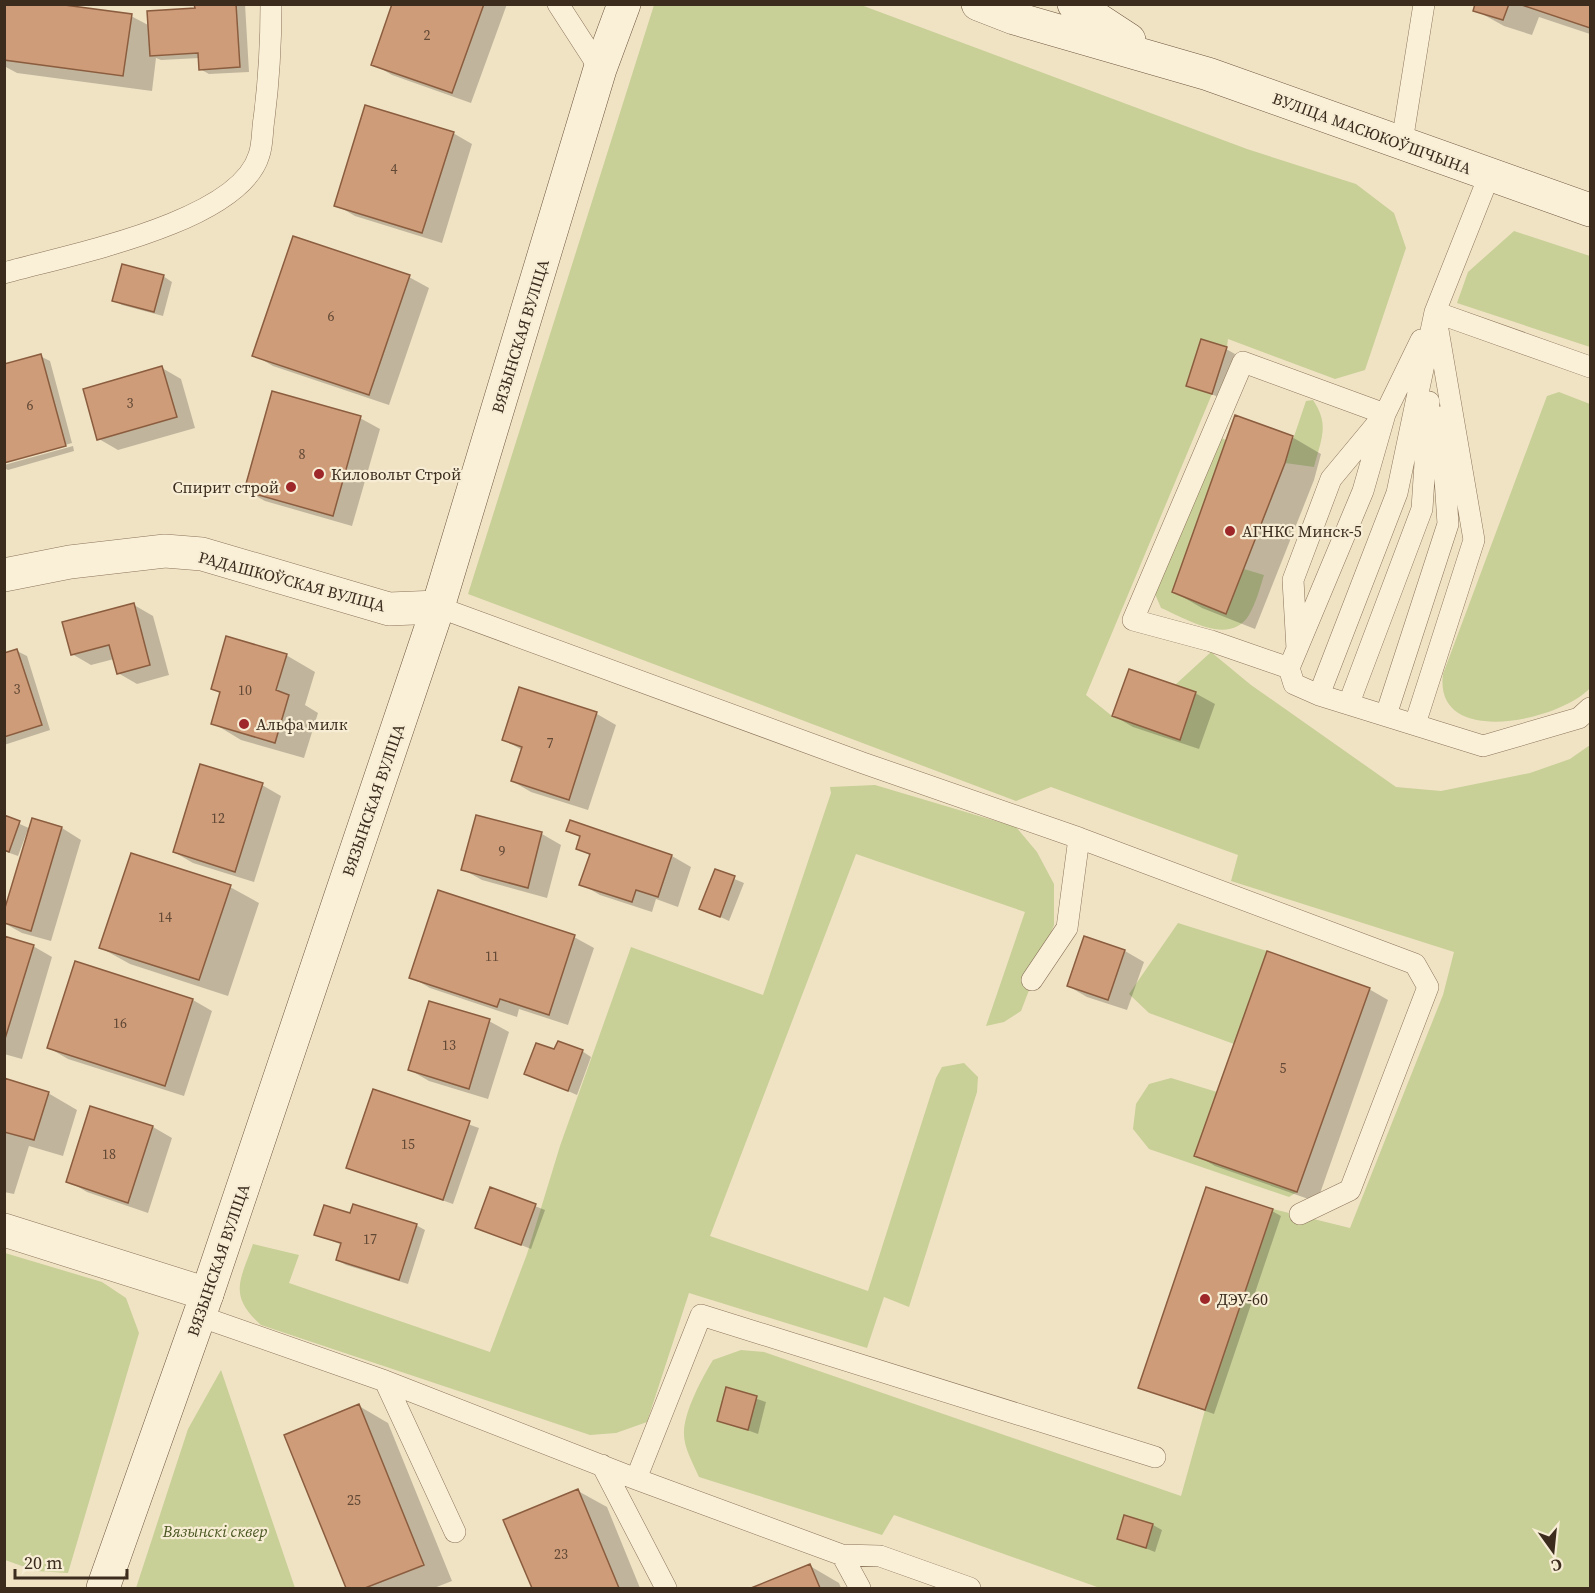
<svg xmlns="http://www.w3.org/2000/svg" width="1595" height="1593" viewBox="0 0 1595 1593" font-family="'Source Serif 4',serif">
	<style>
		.green { fill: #c8cf97 }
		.shadow { fill: #0003 }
		.building { fill: #cf9c79; stroke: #8b5d3f; stroke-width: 1.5 }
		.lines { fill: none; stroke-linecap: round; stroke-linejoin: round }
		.lane-casing { stroke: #8b745a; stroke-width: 22 }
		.street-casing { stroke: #8b745a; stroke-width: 34 }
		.secondary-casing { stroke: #6d553d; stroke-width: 34 }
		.lane { stroke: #faf0d8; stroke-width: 21 }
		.street { stroke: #faf0d8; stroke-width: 33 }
		.secondary { stroke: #faf0d8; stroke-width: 33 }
		.poi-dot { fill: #9d2729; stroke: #f7edd4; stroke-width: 2 }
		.labels { text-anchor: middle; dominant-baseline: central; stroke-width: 4.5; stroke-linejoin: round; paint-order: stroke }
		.number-label { font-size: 14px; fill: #604835 }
		.street-label { font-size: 16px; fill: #3b2c1e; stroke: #f7edd4 }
		.poi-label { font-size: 16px; fill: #3b2c1e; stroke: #f7edd4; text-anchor: start }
		.park-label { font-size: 16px; font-style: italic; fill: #4b5824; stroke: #f7edd4 }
	</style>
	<rect width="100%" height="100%" fill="#f0e3c4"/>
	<!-- green -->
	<path class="green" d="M654,5H861L1247,149L1356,184L1394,213L1406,248L1365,370L1335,379L1228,339L1227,347L1201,340L1186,386L1212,394L1086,695L1112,716L1179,739L1196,692L1175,685L1211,652L1251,685L1396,787L1441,791L1530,773L1570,759L1590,745V1588H1100L894,1515L882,1535L699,1477C693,1463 683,1447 684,1431C685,1410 702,1378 713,1360L741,1350L764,1352L1181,1496L1205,1410L1273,1209L1350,1228L1443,995L1454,952L1231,881L1238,855L1051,787L1016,801L468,594Z
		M1514,231L1590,256V347L1457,303L1468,272Z
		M1559,392L1590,404V688C1560,721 1433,749 1443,674L1544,404L1547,396Z
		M1313,400C1330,425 1321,439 1314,467L1285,463L1306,401Z
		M1209,433L1226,440L1172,592L1226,614L1244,569L1264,575C1260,588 1256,603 1249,615C1230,647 1185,618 1161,608L1155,594Z
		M875,785L1016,827L1037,852L1054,884V925L1021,1011L1004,1022L986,1026L1025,912L856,854L710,1236L868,1291L936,1078L942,1067L964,1063L978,1077L977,1092L909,1307L884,1297L867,1348L689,1293L647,1422L616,1433L590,1435L261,1325C228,1295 240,1281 253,1244L299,1255L289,1283L490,1352L527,1254L560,1146L631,947L763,995L831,793L830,787Z
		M1178,923L1267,951L1234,1044L1149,1013L1129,994Z
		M1171,1078L1217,1092L1195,1156L1297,1192L1289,1197L1149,1149L1133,1129L1136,1104L1149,1084Z
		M5,1253L102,1282L126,1298L139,1333L68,1573L36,1571L5,1560Z
		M221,1370L295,1588H136L188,1429Z"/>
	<!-- shadow -->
	<path class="shadow" d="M4,4L131,16L150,26L196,9V4H245L249,72L209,74L200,69V58L161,60L156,58L152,91L17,73L4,66Z
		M394,4H507L471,103L392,75L373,64Z
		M1477,4H1590V34L1539,17L1532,35L1504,26L1475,10Z
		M453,133L472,144L442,243L355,216L336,205Z
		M163,276L172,282L163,316L122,305L113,300Z
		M409,277L429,288L389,405L273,366L254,355Z
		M1226,349L1235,354L1221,398L1188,385Z
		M40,356L50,361L72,443L4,462Z
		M162,368L181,379L195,428L118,450L99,439Z
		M360,418L380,429L352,526L265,501L246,490Z
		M1292,437L1321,454L1314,480L1255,629L1202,608L1174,592Z
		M73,446L74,451L8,470L4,468V465Z
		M134,605L153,616L169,675L137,684L118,673L114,659L91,665L72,654Z
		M17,651L27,656L50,730L4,745V655Z
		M286,655L315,672L305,705L318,713L304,758L241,740L213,723L221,694L212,688Z
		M520,689L597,714L616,725L588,810L531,792L512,781L522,750L503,739Z
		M1195,693L1215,704L1199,749L1133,727L1114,716Z
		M262,785L281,796L254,882L193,863L174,852Z
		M477,816L542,834L561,845L547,898L482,880L462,869Z
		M4,817L31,829L33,820L62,828L81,840L51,941L22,933L4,923L29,833L27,832L18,856L4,851Z
		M571,822L672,856L691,867L678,907L656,899L652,912L600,895L581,884L591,856L577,848L581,838L568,830Z
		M715,871L744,883L729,921L701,908Z
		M230,887L259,903L228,996L130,964L101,948Z
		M4,937L33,946L52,957L22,1059L4,1054Z
		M574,937L594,948L568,1025L519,1009L517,1017L430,988L411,977Z
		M1085,938L1125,951L1144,962L1127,1010L1087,997L1068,986Z
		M76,962L193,1000L212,1011L184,1096L68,1059L49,1048Z
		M1369,989L1388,1000L1317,1202L1215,1166L1196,1155Z
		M489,1021L509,1032L488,1099L429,1081L410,1070Z
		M555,1051H582L591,1057L577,1095L526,1073Z
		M4,1080L48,1093L77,1110L63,1156L29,1146L14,1194L4,1192Z
		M374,1091L479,1128L453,1204L348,1167Z
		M153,1127L172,1138L148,1213L87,1192L68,1181Z
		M491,1189L545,1210L531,1249L477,1227Z
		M1272,1211L1281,1216L1214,1414L1139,1388Z
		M351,1215L416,1225L425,1230L408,1284L346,1265L337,1260L342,1245L316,1234Z
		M727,1389L766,1402L758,1434L719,1420Z
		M359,1406L388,1423L452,1581L434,1588H348L286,1436Z
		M578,1491L607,1507L640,1588H533L505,1521Z
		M1153,1525L1162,1530L1155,1552L1119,1538Z
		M810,1566L839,1583L841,1588H755Z"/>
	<!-- building -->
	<path class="building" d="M4,4H57L132,14L123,76L4,60Z
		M194,4H236L240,67L199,70L198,53L150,56L147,11L195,8Z
		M392,4H484L452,93L371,65Z
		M1475,4H1509L1503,20L1473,11Z
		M1519,4H1590V28Z
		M365,105L454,132L422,233L334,206Z
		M293,236L410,275L369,395L252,356Z
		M122,264L164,275L154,312L112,301Z
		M1201,339L1227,347L1212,394L1186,386Z
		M41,354L66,446L4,463V364Z
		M162,366L177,417L97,440L83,389Z
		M272,391L361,416L333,516L244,491Z
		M1235,415L1293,436L1285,463L1226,614L1172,592Z
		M134,603L150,665L117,674L109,645L71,655L62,622Z
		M226,636L287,654L276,690L289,695L275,743L211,724L220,692L211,689Z
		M17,649L42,725L4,737V653Z
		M1129,669L1196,692L1180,740L1112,716Z
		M519,687L597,712L569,800L511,781L522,747L502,740Z
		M200,764L263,783L235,872L173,852Z
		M4,815L20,821L9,852L4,850Z
		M476,815L542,832L528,888L461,870Z
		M32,818L62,827L31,931L4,923V911Z
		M570,820L672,855L658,897L636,890L632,902L579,885L590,854L576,849L580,836L566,831Z
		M131,853L231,885L199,980L99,948Z
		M715,869L735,876L720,917L699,909Z
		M438,890L575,935L549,1015L500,999L497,1007L409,978Z
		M4,936L34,945L4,1042Z
		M1084,936L1125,950L1108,1000L1067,986Z
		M1267,951L1370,988L1297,1192L1194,1156Z
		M75,961L193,999L165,1086L47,1048Z
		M429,1001L490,1019L469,1089L408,1070Z
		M558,1041L583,1050L568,1091L524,1074L536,1043L554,1049Z
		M4,1078L49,1092L34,1140L4,1132Z
		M373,1089L470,1121L443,1200L346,1168Z
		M90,1106L153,1126L128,1203L66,1182Z
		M490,1187L536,1204L521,1245L475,1228Z
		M1206,1187L1273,1209L1205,1410L1138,1388Z
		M353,1204L417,1224L399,1280L336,1260L341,1243L314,1235L324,1205L350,1213Z
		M726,1387L757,1396L748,1430L717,1421Z
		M359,1404L424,1565L365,1588H346L284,1435Z
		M578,1489L619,1588H532L503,1520Z
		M1124,1515L1153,1524L1146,1548L1117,1539Z
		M810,1564L820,1588H751Z"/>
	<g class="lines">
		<!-- lane casing -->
		<g class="lane-casing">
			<path id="lane" d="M558,4L600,69
				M1402,142L1424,4
				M1489,176L1435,312L1397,493L1319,695L1483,746L1579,718L1590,708
				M4,273C67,255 239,223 259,155C263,144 262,130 264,119C269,80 271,43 271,4
				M1435,312L1590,367
				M438,607L863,763L1079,838L1415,964L1428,987L1350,1190L1300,1214
				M1289,668L1211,641L1133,620L1243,362L1385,414L1331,479L1293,580L1297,649
				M1319,695L1294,684L1289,668L1363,491L1385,414L1421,340
				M1349,703L1422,509L1429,402
				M1386,715L1448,524L1441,417
				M1415,724L1474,540L1437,324
				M1032,980L1067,928L1079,838
				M199,1316L385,1381L636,1479L842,1555L880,1556L970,1588
				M385,1381L455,1532
				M602,1465L666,1588
				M636,1479L701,1315L1155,1457
				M842,1555L860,1588"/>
		</g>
		<!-- street casing -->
		<g class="street-casing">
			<path id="street" d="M4,575L70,562L165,551L202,554L389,609L438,607
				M4,1230L207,1294"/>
		</g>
		<!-- secondary casing -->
		<g class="secondary-casing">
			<path id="secondary" d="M978,4L1014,18L1208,74L1590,210
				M1074,4L1129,40
				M103,1588L207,1294L438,607L600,69L624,4"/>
		</g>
		<!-- lane -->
		<use href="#lane" class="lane"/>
		<!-- street -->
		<use href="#street" class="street"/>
		<!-- secondary -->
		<use href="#secondary" class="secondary"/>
	</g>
	<!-- markers -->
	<g class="poi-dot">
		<circle cx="319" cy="474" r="6"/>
		<circle cx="291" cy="487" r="6"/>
		<circle cx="1230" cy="531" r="6"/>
		<circle cx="244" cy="724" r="6"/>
		<circle cx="1205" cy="1299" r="6"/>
	</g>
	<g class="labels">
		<!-- number labels -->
		<g class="number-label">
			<text x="427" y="35">2</text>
			<text x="394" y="169">4</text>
			<text x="331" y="316">6</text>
			<text x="130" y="403">3</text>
			<text x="30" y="405">6</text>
			<text x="302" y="454">8</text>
			<text x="17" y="689">3</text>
			<text x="245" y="690">10</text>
			<text x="550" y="743">7</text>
			<text x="218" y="818">12</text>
			<text x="502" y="851">9</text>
			<text x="165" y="917">14</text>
			<text x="492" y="956">11</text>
			<text x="120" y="1023">16</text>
			<text x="449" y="1045">13</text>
			<text x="1283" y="1068">5</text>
			<text x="408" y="1144">15</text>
			<text x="109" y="1154">18</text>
			<text x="370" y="1239">17</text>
			<text x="354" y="1500">25</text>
			<text x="561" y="1554">23</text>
		</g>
		<!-- street labels -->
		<g class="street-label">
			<text transform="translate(1372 133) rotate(20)">ВУЛІЦА МАСЮКОЎШЧЫНА</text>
			<text transform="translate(520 336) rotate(-73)">ВЯЗЫНСКАЯ ВУЛІЦА</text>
			<text transform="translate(292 581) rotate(15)">РАДАШКОЎСКАЯ ВУЛІЦА</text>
			<text transform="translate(373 800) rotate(-71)">ВЯЗЫНСКАЯ ВУЛІЦА</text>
			<text transform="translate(218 1260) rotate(-71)">ВЯЗЫНСКАЯ ВУЛІЦА</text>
		</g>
		<!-- poi labels -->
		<g class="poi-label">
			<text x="331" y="474">Киловольт Строй</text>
			<text x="279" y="487" text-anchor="end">Спирит строй</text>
			<text x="1242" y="531">АГНКС Минск-5</text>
			<text x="256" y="724">Альфа милк</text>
			<text x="1217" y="1299">ДЭУ-60</text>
		</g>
		<!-- park labels -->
		<g class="park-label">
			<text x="215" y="1531">Вязынскі сквер</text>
		</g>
	</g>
	<!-- border -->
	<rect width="1595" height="1593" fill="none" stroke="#3b2c1e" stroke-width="12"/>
	<!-- north arrow -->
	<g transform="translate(1553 1551) rotate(165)" stroke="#f7edd4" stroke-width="4.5" paint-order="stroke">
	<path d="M0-4.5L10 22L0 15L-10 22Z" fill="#3b2c1e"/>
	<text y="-9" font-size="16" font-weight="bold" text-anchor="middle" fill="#3b2c1e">С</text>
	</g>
	<!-- scale -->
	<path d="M15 1569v9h112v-9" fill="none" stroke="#3b2c1e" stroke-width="3"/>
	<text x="24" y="1569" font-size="18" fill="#3b2c1e" stroke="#f7edd4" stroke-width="4.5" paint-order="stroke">20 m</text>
</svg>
